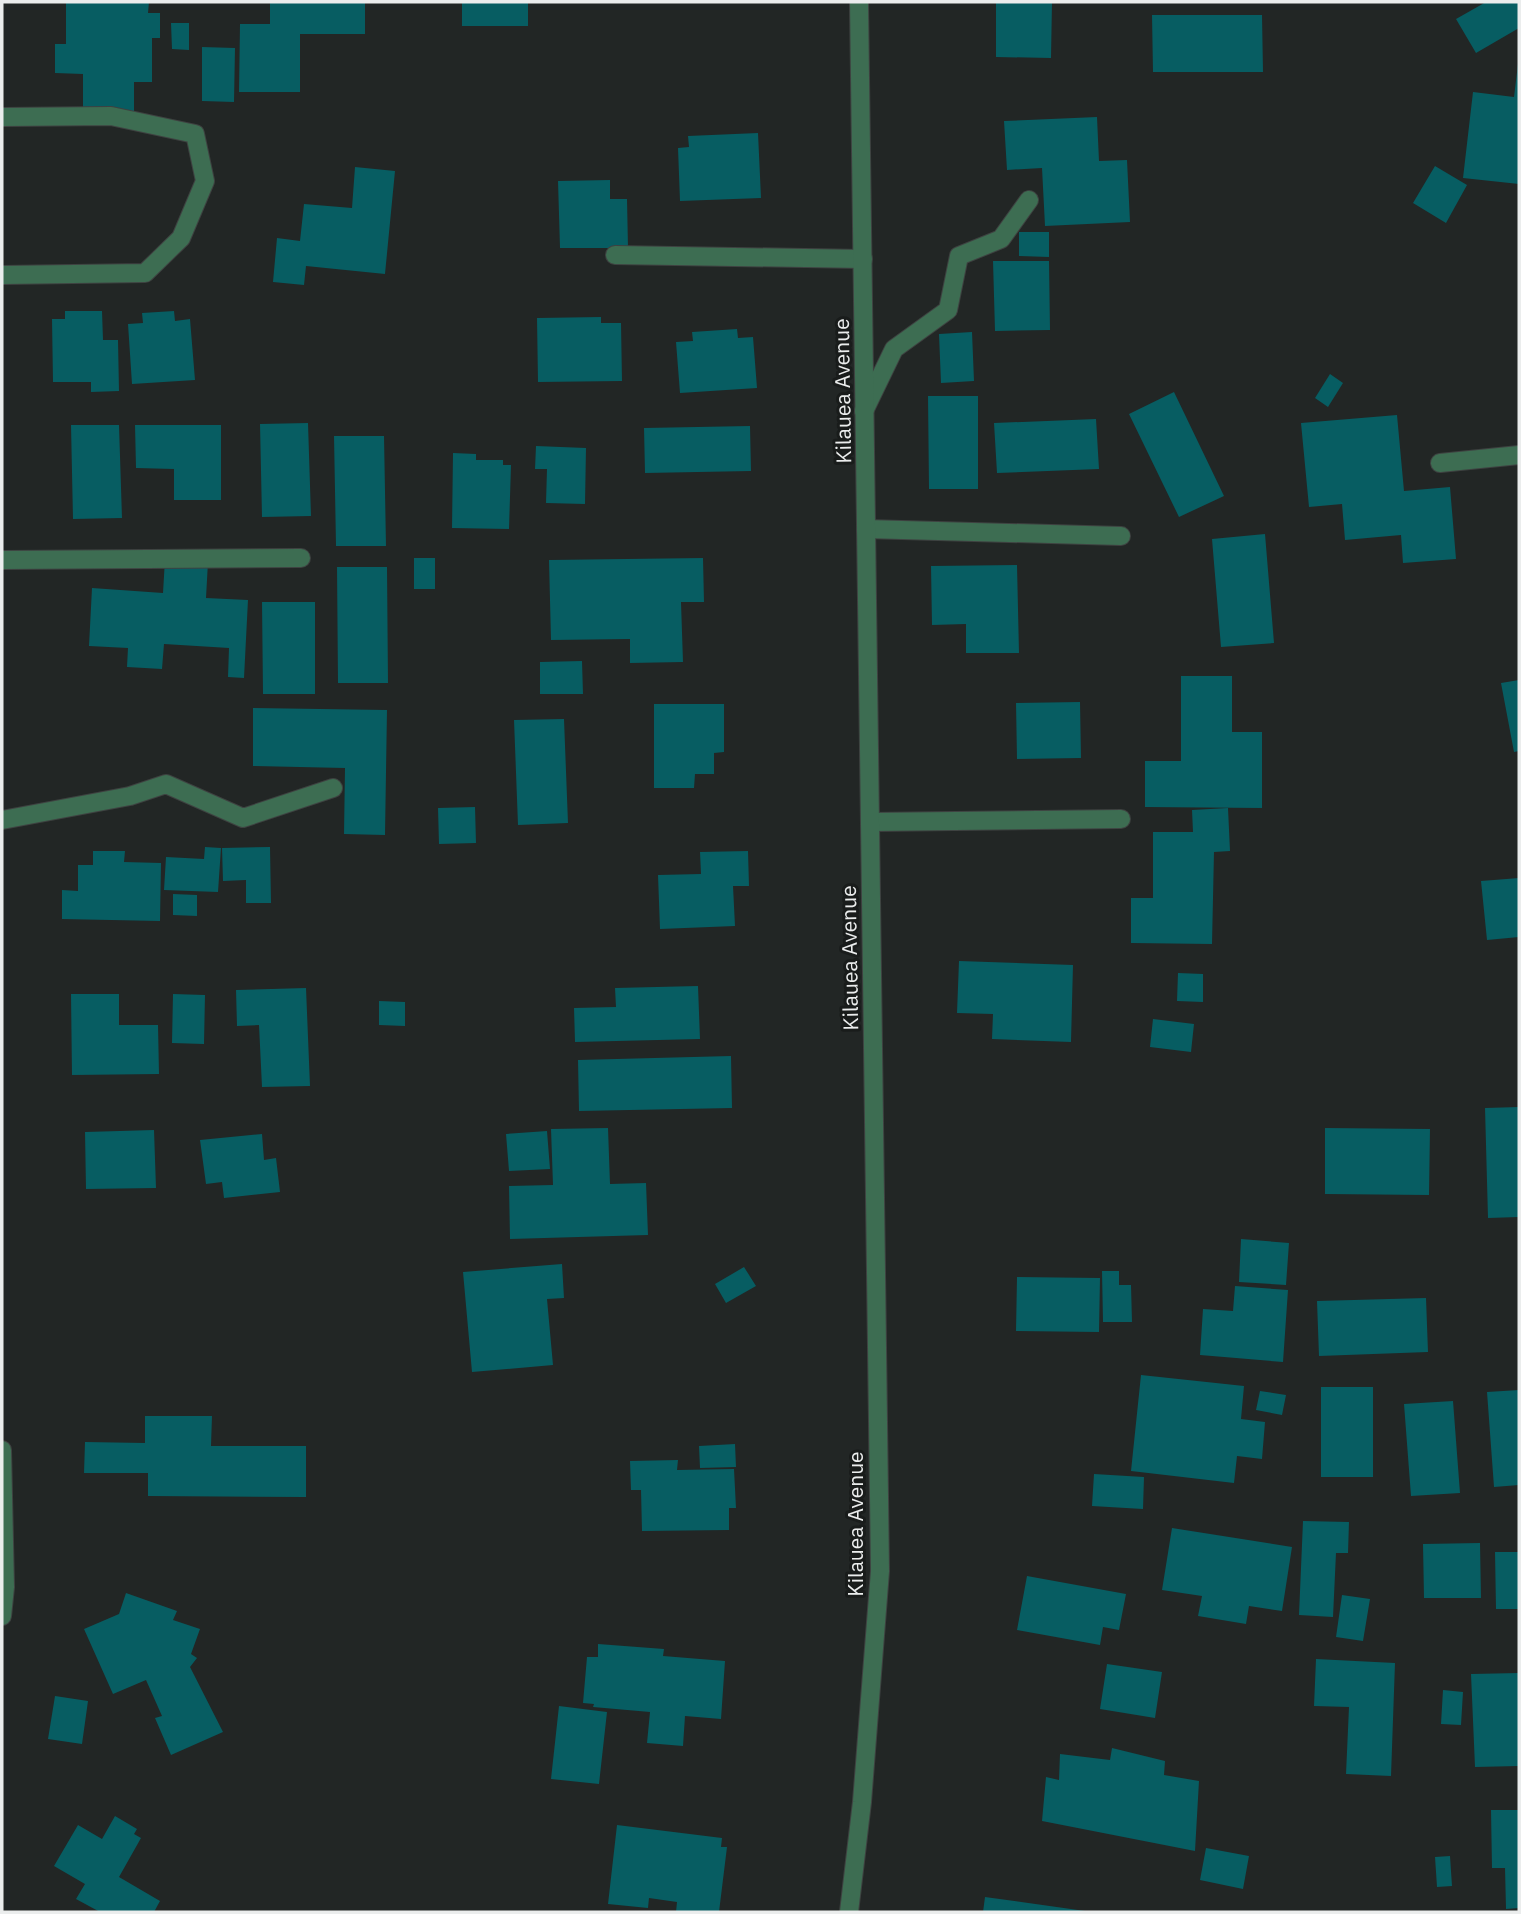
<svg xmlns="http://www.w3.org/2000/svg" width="1521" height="1914" viewBox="0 0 1521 1914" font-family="'IBM Plex Sans',sans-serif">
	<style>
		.building { fill: #075d62 }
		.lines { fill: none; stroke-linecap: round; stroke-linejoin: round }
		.service-casing { stroke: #3e4241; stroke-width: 20 }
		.tertiary-casing { stroke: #3e4241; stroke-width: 20 }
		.service { stroke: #3d6d52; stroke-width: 18 }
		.tertiary { stroke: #3d6d52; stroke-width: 18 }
		.labels { text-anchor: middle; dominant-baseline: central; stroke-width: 6; stroke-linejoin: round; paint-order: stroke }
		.street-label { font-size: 21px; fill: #ebeded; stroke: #191c1b }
	</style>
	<rect width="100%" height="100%" fill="#222625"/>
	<!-- building -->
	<path class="building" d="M66,2H149L148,13H160V38H152V82H134V115L83,114V74L55,73V44H66Z
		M270,2H365V34H300V92H239L240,24H270Z
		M462,2H528V26H462Z
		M996,2H1052L1051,58L996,57Z
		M1486,2H1519V28L1476,53L1456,19Z
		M1152,15H1262L1263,72H1153Z
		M171,23H189V50L172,49Z
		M202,47L235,48L234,102L202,101Z
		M1518,64L1519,184L1463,178L1473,92L1514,97Z
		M1097,117L1099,161L1127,160L1130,222L1045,226L1042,168L1007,170L1004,121Z
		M758,133L761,198L680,201L678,148L689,147L688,136Z
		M1435,166L1467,185L1446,223L1413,203Z
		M355,167L395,171L385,274L306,266L304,285L273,282L277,238L300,241L304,204L352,208Z
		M610,180V199H627L628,248H560L558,181Z
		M1019,232H1049V257L1019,256Z
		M993,261H1049L1050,330L995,331Z
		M65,311H102L103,340H118L119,391L91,392V382H53L52,319H65Z
		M174,311L175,321L190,319L195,380L132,384L128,324L143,323L142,313Z
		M601,317V323H621L622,381L538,382L537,318Z
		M737,329L738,338L753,337L757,388L680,393L676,342L693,341L692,332Z
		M972,332L974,381L941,383L939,334Z
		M1330,374L1343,383L1328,407L1315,398Z
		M1174,392L1224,496L1179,517L1129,414Z
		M928,396H978V489H929Z
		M1397,415L1404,491L1450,487L1456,559L1403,563L1401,535L1345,540L1342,504L1309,507L1301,423Z
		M1096,419L1099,469L997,473L994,423Z
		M308,423L311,516L262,517L260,424Z
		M71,425H119L122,518L73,519Z
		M135,425H221V500H174V469L136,468Z
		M750,426L751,471L645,473L644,428Z
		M334,436H384L386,546H336Z
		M536,446L586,448L585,504L546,503L547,469H535Z
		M453,453L476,454V460H503V465H511L509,529L452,528Z
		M1265,534L1274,643L1221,647L1212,539Z
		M414,558H435V589H414Z
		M703,558L704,602H681L683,662L630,663V639L551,640L549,560Z
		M165,559L208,562L206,598L248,600L244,678L228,677L229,648L164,644L162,669L127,667L128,648L89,646L92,588L163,593Z
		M1017,565L1019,653H966V624L932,625L931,566Z
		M337,567H387L388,683H338Z
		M262,602H315V694H263Z
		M582,661L583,694H540V662Z
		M1181,676H1232V732H1262V808L1145,807V761H1181Z
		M1519,680V751L1514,752L1501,683Z
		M1080,702L1081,758L1017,759L1016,703Z
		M654,704H724V752L714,753V774H695L694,788H654Z
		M253,708L387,710L385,835L344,834L345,768L253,766Z
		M564,719L568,823L518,825L514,720Z
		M475,807L476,843L439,844L438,808Z
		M1228,808L1230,851L1214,852L1212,944L1131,943V898H1153V832H1193L1192,810Z
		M205,847L221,848L218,892L164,890L166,857L204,859Z
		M270,847L271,903H246V880L223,881L222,848Z
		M93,851H125L124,862L161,863L160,921L62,919V890L78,891V865H93Z
		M748,851L749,886H733L735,926L660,929L658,875L701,874L700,852Z
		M1519,878V937L1487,940L1481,881Z
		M173,894L197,895V916L173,915Z
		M959,961L1073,965L1071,1042L992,1039L993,1014L957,1013Z
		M1178,973L1203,974V1002L1177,1001Z
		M698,986L700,1039L575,1042L574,1008L616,1007L615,988Z
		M306,988L310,1086L262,1087L259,1025L237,1026L236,990Z
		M71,994H119V1025H158L159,1074L72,1075Z
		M173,994L205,995L204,1044L172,1043Z
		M379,1001L405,1002V1026L379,1025Z
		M1153,1019L1194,1024L1191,1052L1150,1047Z
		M731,1056L732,1108L579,1111L578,1060Z
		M1519,1107V1217L1488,1218L1485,1108Z
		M608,1128L610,1184L646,1183L648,1235L510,1239L509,1186L553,1185L551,1129Z
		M1325,1128L1430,1129L1429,1195L1325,1194Z
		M154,1130L156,1188L86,1189L85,1132Z
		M547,1131L550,1169L509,1171L506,1134Z
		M262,1134L264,1160L276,1158L280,1192L224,1198L222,1182L206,1184L200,1140Z
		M1241,1239L1289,1243L1286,1285L1239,1282Z
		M562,1264L564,1298L547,1299L553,1365L472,1372L463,1272Z
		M744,1267L756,1286L726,1303L715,1284Z
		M1102,1271H1119V1285H1131L1132,1322H1103Z
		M1017,1277L1100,1278L1099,1332L1016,1331Z
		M1235,1286L1288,1290L1283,1362L1200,1355L1203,1309L1233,1311Z
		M1426,1298L1428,1352L1319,1356L1317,1301Z
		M1141,1375L1244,1386L1241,1419L1265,1422L1262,1459L1237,1456L1234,1483L1131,1471Z
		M1321,1387H1373V1477H1321Z
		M1519,1390V1485L1494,1487L1487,1392Z
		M1260,1391L1286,1395L1282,1415L1256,1410Z
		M1453,1401L1460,1493L1411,1496L1404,1404Z
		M145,1416H212L211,1446H306V1497L148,1496V1473H84L85,1442L145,1443Z
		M735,1444L736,1467L700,1468L699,1446Z
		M678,1460L677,1470L734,1469L736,1508H729V1530L642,1531L641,1490H631L630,1461Z
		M1094,1474L1144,1477L1143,1509L1092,1506Z
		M1303,1521L1349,1522L1348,1553H1336L1333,1617L1299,1615Z
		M1172,1528L1292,1547L1282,1611L1249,1606L1246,1624L1198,1616L1202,1596L1162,1590Z
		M1480,1543L1481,1598H1424L1423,1544Z
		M1495,1552H1519V1609H1496Z
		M1027,1576L1126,1594L1119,1630L1103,1627L1100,1645L1017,1630Z
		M126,1593L177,1611L173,1620L200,1629L191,1654L197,1658L190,1667L223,1732L171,1755L155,1718L162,1716L146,1680L113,1694L84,1629L119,1614Z
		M1342,1595L1370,1599L1363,1641L1336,1637Z
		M598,1644L664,1649L663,1656L725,1661L721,1719L685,1716L683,1746L647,1743L650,1712L593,1707L594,1704L583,1703L587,1657H598Z
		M1316,1659L1395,1663L1391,1776L1346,1774L1349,1707L1314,1706Z
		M1107,1664L1162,1672L1155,1718L1100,1709Z
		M1519,1673V1766L1475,1767L1471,1674Z
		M1443,1690L1463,1692L1461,1725L1441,1724Z
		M55,1696L88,1701L82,1744L48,1739Z
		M559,1706L607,1712L599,1784L551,1779Z
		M1112,1748L1165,1761L1164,1775L1199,1781L1195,1851L1042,1821L1046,1777L1059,1780L1060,1754L1110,1760Z
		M1491,1810H1519V1908L1506,1909L1505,1868H1492Z
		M115,1816L137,1829L134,1834L141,1838L119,1877L160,1901L154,1912H100L76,1899L85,1884L54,1866L78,1825L102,1839Z
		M617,1825L722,1838L721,1847H727L719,1912H676L677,1902L649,1898L648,1908L608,1904Z
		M1206,1848L1249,1856L1243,1889L1200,1880Z
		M1450,1856L1452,1886L1437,1887L1435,1857Z
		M985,1897L1085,1911V1912H983Z"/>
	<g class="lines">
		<!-- service casing -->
		<g class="service-casing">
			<path id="service" d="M2,117L111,116L195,134L205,181L181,238L145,273L2,275
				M615,255L863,259
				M864,411L894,349L948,310L959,256L1001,239L1029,200
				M1440,463L1519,455
				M866,529L1121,536
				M2,560L301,558
				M2,820L130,796L166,784L243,818L333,788
				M870,822L1121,819"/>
		</g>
		<!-- tertiary casing -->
		<g class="tertiary-casing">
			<path id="tertiary" d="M2,1450L5,1587L2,1616
				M849,1912L862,1802L880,1571L859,2"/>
		</g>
		<!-- service -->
		<use href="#service" class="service"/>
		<!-- tertiary -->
		<use href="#tertiary" class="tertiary"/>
	</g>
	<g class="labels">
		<!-- street labels -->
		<g class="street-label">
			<text transform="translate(842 391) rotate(-91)">Kilauea Avenue</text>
			<text transform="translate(849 958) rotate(-91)">Kilauea Avenue</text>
			<text transform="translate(855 1524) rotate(-90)">Kilauea Avenue</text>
		</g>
	</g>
	<!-- border -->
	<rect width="1521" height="1914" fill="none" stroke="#ebeded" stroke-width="7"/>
</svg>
